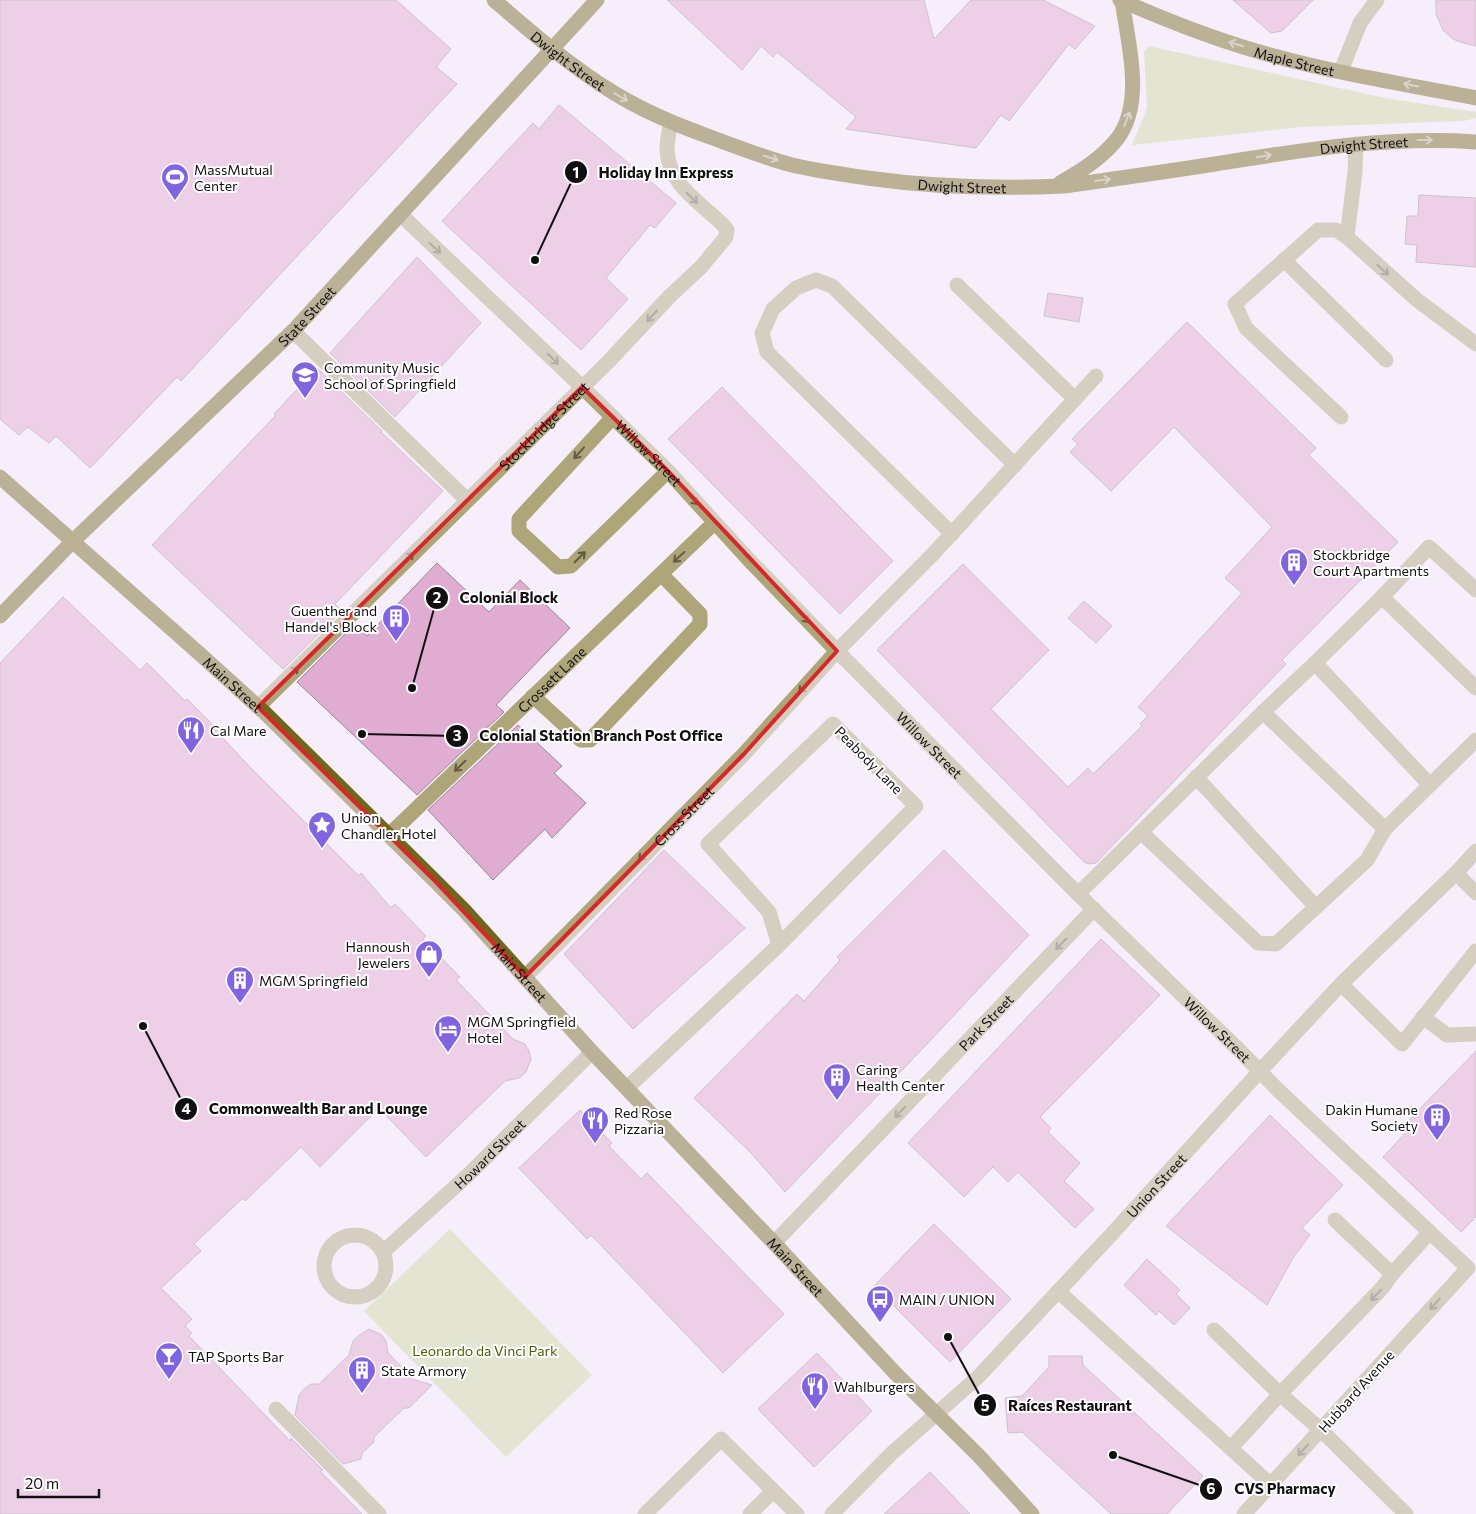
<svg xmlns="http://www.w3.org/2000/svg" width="1476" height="1514" viewBox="0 0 1476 1514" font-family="Commissioner,sans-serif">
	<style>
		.green { fill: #c9d9a1 }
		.building { fill: #e0acd1; stroke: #978a93 }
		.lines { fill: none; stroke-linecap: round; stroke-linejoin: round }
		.minor { stroke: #aea679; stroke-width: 15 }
		.major { stroke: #72661c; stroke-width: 15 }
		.oneway { stroke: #b8b28e }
		.oneway2 { stroke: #605a46 }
		.marked { fill: none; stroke: #d62828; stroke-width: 4; stroke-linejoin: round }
		.labels { text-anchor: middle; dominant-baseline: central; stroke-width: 4; stroke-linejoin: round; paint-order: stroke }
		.street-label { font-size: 14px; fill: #120f13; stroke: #fff }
		.poi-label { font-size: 14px; fill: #120f13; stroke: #fff; text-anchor: start }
		.park-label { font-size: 14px; fill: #4f5f03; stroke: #fff }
		.leader { fill: none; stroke: #120f13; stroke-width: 2 }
		.callout-dot { fill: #120f13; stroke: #fff; stroke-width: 2 }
		.mark-label { font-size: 15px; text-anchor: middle; font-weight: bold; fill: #fff }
		.callout-label { font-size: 15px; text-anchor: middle; font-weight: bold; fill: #120f13; stroke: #fff; stroke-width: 4; stroke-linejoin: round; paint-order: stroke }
	</style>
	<rect width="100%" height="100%" fill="#f7eefb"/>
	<!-- green -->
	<path class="green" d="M1149,46L1385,98L1476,112V118L1464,121L1302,127L1132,145L1147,108L1144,52Z
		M450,1229L592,1375L506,1457L364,1311Z"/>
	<!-- building -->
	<path class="building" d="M0,0H396L451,49L436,67L457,84L181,381L177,377L90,468L56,436L49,443L28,427L19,435L0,419Z
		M667,0H924L934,39L971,0H1043L1095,26L1075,49L1069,44L1009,121L1001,115L976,148L846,129L856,117L777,52L773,57L761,46L742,70Z
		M1233,0H1313L1282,31L1271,33Z
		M1436,0H1476V46L1460,42L1453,39L1443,30L1436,14Z
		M559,105L676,203L655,228L650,225L606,278L628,299L581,350L442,221L533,123L539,129Z
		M1419,195L1476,198V267L1416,262L1417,245L1405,244L1407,216H1418Z
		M417,257L481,323L395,417L330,353Z
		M1048,293L1083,298L1079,322L1044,316Z
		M1187,322L1316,448L1309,455L1398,542L1282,660L1286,664L1096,863L1089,864L1084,862L877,650L963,564L1049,650L991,709L1068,787L1088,768L1093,774L1142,726L1140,724L1148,716L1138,707L1242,593L1225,578L1272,527L1174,427L1111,491L1070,452L1078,444L1072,439Z
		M317,368L382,431L381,432L443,491L335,604L342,611L283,669L152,545L276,415L274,414Z
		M722,387L893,561L840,614L668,439Z
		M437,563L489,612L520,580L570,628L496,705L504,712L417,795L297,682L355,624L367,636Z
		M63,597L140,670L147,663L185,701L187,699L213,725L212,726L247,764L359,876L361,873L391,908L395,904L426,936L423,939L460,977L456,980L513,1039L525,1044L529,1051L531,1059L526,1072L519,1078L505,1081L426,1157L379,1108L320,1167L301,1147L245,1201L243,1198L194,1244L201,1251L161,1288L192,1319L185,1326L192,1333L189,1336L290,1441L291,1438L323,1470L320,1471L362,1514H0V663Z
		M1084,601L1112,626L1096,643L1068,618Z
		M518,725L562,766L554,773L586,803L552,838L545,829L493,880L428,810Z
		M664,850L745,928L633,1029L564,954Z
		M944,850L1029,935L928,1043L785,1192L751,1153L694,1098L797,994L804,1001L840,960L837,957Z
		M1101,939L1160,995L1040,1117L1051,1128L1048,1132L1080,1163L1064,1181L1094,1209L1075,1228L1018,1172L1008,1182L993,1167L964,1197L908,1143Z
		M1476,1051V1217L1461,1232L1383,1157L1412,1126L1408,1121Z
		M580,1110L612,1143L609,1146L641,1179L647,1173L784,1314L723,1373L591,1235L587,1239L519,1168Z
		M1270,1115L1343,1185L1302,1228L1310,1235L1293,1258L1267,1305L1166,1226Z
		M934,1224L1011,1299L950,1362L874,1286Z
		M1147,1259L1180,1290L1176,1294L1190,1308L1174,1325L1159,1311L1156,1315L1124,1285Z
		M369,1329L382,1335L386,1341L388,1353L415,1380L432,1385L409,1408H404L374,1437V1442L362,1453L361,1459L343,1464L295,1415L299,1395L304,1389L311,1384H319L349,1355L353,1341L358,1336Z
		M817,1353L872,1411L814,1467L758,1409Z
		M1049,1356H1082L1083,1365L1203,1476L1167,1514H1111L1022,1432L1008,1433L1005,1398L1022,1396L1049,1367Z
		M930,1472L970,1514H884Z"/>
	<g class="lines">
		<!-- minor -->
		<g class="minor">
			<path d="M1341,71L1360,23L1377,0"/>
			<path id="s1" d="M400,214L582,387L668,471L750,561L837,651L1078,894L1239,1050L1278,1090L1468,1268L1244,1514"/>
			<path d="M1347,237L1355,172L1356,144"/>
			<path d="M1284,260L1386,360"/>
			<path d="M957,285L1075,399"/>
			<path d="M293,331L467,500"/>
			<path d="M613,417L519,519V531L558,567L571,566L668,471"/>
			<path d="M1341,417L1246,328L1235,304L1318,230H1336L1347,237L1417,300L1476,344"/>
			<path d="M952,534L767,352L762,333L773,309L796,288L816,280L832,286L1015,465"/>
			<path d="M1382,597L1476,688"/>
			<path d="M1315,663L1430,785"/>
			<path d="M533,696L581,740H590L700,624V614L661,574"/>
			<path id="s2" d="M258,707L608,362L669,297L701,267L726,237L727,230L724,226C702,203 668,186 667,149C667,140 669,131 671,122"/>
			<path d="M1263,712L1385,829"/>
			<path d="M1196,777L1316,907"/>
			<path d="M1141,832L1258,943L1276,944L1367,860L1385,829L1476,740"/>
			<path id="s3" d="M389,835L714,523"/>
			<path d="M1456,873L1476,893"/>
			<path d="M1078,894L1263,712L1315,663L1382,597L1429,547L1476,590"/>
			<path id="s4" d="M525,977L744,754L837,651L934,553L1096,376"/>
			<path d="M1341,984L1402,1044L1476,951"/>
			<path d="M1423,1017L1447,1035L1476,1034"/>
			<path d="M627,1088L779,945L916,806L833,724L708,844L769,912L779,945"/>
			<path d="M1335,1220L1392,1274"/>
			<circle cx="355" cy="1266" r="31"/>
			<path id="s5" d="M774,1243L1094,909"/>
			<path id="s6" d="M383,1252L468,1175L592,1052"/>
			<path d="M1058,1291L1271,1485"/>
			<path d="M1214,1330L1280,1394L1231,1448"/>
			<path d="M276,1409L379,1514"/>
			<path d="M645,1514L721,1439L797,1514"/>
			<path d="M750,1514L773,1491"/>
			<path id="s7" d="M832,1514L892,1453L978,1377L1109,1237L1260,1071L1341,984L1456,873L1476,851"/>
			<path d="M1406,1514L1321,1430L1280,1394L1383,1287L1392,1274L1430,1232"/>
		</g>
		<!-- major -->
		<g class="major">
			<path id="s8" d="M494,0C532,33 570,66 614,93C645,112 679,126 713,138C740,148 765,158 792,165C817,171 842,174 867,178C932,187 998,189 1064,186C1114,179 1164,172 1215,164C1302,150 1388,136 1476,142"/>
			<path id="s9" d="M1120,0C1170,22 1221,42 1274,56C1340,74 1409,85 1476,98"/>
			<path d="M1060,183C1081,171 1102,158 1117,139C1145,103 1128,42 1122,1"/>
			<path id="s10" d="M0,477L201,655L265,713L433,879L464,910L592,1052L774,1243L896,1374L978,1455L1032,1514"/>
			<path id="s11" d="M0,616L73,541L293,331L597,0"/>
		</g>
	</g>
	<!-- one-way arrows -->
	<defs><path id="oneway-shaft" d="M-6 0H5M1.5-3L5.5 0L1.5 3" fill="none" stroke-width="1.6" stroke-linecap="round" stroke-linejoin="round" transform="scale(1.25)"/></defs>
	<g class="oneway">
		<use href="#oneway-shaft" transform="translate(1236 44) rotate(-163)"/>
		<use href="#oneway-shaft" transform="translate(1411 85) rotate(-168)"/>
		<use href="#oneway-shaft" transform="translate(621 97) rotate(29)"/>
		<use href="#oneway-shaft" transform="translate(1127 119) rotate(-69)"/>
		<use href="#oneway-shaft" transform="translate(1425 140)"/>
		<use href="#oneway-shaft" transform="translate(1264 156) rotate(-9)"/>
		<use href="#oneway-shaft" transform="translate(771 158) rotate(17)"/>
		<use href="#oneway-shaft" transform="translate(1103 180) rotate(-8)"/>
	</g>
	<g class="oneway2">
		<use href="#oneway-shaft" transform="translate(692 198) rotate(44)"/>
		<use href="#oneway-shaft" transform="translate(435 248) rotate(43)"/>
		<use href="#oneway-shaft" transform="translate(1383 270) rotate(42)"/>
		<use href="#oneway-shaft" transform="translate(652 316) rotate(133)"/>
		<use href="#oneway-shaft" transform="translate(553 359) rotate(44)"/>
		<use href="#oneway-shaft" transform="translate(579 453) rotate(132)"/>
		<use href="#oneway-shaft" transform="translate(693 499) rotate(48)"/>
		<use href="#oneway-shaft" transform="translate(580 557) rotate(-45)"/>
		<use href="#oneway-shaft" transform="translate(679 557) rotate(137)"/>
		<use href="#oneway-shaft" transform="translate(408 558) rotate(-45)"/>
		<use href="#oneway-shaft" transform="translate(804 617) rotate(46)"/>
		<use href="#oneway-shaft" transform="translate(293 672) rotate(-45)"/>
		<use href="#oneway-shaft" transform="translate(804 687) rotate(132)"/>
		<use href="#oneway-shaft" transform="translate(460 766) rotate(136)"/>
		<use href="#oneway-shaft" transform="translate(644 855) rotate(135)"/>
		<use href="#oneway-shaft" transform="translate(1061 944) rotate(134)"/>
		<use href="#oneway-shaft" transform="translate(900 1112) rotate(134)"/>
		<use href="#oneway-shaft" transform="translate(1376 1295) rotate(134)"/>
		<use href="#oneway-shaft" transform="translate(1435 1304) rotate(132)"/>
		<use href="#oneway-shaft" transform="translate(1303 1450) rotate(133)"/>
	</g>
	<!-- marked area -->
	<path d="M0 0H1476V1514H0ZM582,387L668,471L837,651L744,754L525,977L433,879L258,707Z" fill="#f7eefb" fill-opacity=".55" fill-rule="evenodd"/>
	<path class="marked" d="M582,387L668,471L837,651L744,754L525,977L433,879L258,707Z"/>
	<!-- icons -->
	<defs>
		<g id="stadium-pin" transform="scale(1.4375)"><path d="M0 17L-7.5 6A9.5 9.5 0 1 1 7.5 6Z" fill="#8164e0" stroke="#fff"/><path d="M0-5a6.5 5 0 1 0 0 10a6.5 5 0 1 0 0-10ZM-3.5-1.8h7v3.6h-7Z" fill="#fff"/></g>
		<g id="school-pin" transform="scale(1.4375)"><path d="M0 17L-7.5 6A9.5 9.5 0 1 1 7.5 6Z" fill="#8164e0" stroke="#fff"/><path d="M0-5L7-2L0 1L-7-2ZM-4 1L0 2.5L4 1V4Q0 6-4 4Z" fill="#fff"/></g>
		<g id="building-pin" transform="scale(1.4375)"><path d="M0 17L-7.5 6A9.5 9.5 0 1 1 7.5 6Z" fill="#8164e0" stroke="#fff"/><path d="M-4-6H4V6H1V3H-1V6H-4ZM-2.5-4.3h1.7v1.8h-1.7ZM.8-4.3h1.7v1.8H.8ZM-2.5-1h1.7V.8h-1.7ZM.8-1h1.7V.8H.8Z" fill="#fff"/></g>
		<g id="restaurant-pin" transform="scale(1.4375)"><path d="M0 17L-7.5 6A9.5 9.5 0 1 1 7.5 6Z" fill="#8164e0" stroke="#fff"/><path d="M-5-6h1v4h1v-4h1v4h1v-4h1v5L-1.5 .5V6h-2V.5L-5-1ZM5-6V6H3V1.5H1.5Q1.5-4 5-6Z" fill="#fff"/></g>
		<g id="sight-pin" transform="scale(1.4375)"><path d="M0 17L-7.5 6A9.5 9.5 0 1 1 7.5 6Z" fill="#8164e0" stroke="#fff"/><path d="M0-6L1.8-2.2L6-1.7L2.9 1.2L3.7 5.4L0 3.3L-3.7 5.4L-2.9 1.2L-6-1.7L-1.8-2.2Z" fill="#fff"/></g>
		<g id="shop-pin" transform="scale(1.4375)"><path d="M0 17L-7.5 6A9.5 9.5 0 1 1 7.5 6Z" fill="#8164e0" stroke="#fff"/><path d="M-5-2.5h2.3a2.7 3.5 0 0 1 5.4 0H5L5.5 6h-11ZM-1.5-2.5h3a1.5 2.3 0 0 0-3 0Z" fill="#fff"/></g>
		<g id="hotel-pin" transform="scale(1.4375)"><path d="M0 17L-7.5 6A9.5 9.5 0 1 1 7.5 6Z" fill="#8164e0" stroke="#fff"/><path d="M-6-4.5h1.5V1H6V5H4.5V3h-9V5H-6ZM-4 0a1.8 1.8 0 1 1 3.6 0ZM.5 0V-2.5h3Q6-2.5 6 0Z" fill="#fff"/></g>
		<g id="bus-pin" transform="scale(1.4375)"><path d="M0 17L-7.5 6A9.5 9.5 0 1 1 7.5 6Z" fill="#8164e0" stroke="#fff"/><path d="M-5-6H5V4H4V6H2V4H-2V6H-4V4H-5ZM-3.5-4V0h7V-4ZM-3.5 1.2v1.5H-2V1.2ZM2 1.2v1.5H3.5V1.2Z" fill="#fff"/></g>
		<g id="bar-pin" transform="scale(1.4375)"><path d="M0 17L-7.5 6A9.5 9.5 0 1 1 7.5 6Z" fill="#8164e0" stroke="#fff"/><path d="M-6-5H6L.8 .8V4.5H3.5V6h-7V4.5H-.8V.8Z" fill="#fff"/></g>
	</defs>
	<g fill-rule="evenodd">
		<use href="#stadium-pin" x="175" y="177"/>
		<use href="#school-pin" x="305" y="375"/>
		<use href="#building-pin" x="1294" y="562"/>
		<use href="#building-pin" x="396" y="618"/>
		<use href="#restaurant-pin" x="191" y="730"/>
		<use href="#sight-pin" x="322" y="825"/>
		<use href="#shop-pin" x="429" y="954"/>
		<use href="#building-pin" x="240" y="980"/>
		<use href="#hotel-pin" x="448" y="1029"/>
		<use href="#building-pin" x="837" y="1077"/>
		<use href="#building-pin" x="1437" y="1117"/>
		<use href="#restaurant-pin" x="595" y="1120"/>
		<use href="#bus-pin" x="880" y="1299"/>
		<use href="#bar-pin" x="169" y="1356"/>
		<use href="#building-pin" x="362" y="1370"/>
		<use href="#restaurant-pin" x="815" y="1386"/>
	</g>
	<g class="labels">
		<!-- street labels -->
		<g class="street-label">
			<text stroke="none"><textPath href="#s8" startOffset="96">Dwight Street</textPath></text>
			<text stroke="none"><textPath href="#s9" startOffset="185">Maple Street</textPath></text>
			<text stroke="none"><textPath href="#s8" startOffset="921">Dwight Street</textPath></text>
			<text stroke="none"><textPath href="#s8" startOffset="516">Dwight Street</textPath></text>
			<text stroke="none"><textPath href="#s11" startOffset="429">State Street</textPath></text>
			<text stroke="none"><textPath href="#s2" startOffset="401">Stockbridge Street</textPath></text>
			<text stroke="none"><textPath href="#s1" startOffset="345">Willow Street</textPath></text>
			<text stroke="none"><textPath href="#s3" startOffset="225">Crossett Lane</textPath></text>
			<text stroke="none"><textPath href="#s10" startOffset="312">Main Street</textPath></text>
			<text stroke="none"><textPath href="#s1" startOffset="750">Willow Street</textPath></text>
			<text transform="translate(869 760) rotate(45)">Peabody Lane</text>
			<text stroke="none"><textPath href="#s4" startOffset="226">Cross Street</textPath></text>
			<text stroke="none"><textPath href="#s10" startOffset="718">Main Street</textPath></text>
			<text stroke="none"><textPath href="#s5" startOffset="306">Park Street</textPath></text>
			<text stroke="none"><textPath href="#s1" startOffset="1155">Willow Street</textPath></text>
			<text stroke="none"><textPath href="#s6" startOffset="145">Howard Street</textPath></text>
			<text stroke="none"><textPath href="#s7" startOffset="462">Union Street</textPath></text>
			<text stroke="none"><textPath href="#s10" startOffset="1122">Main Street</textPath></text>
			<text transform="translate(1356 1391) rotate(-48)">Hubbard Avenue</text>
		</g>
		<!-- poi labels -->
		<g class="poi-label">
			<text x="194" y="169">MassMutual<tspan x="194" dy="16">Center</tspan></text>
			<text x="324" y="367">Community Music<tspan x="324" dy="16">School of Springfield</tspan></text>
			<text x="1313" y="554">Stockbridge<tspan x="1313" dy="16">Court Apartments</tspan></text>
			<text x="377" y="610" text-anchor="end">Guenther and<tspan x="377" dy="16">Handel's Block</tspan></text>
			<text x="210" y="730">Cal Mare</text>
			<text x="341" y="817">Union<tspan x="341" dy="16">Chandler Hotel</tspan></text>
			<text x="410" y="946" text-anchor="end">Hannoush<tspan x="410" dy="16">Jewelers</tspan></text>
			<text x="259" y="980">MGM Springfield</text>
			<text x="467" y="1021">MGM Springfield<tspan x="467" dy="16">Hotel</tspan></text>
			<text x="856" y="1069">Caring<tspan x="856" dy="16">Health Center</tspan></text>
			<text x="1418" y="1109" text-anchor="end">Dakin Humane<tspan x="1418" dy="16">Society</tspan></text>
			<text x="614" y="1112">Red Rose<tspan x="614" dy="16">Pizzaria</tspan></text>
			<text x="899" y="1299">MAIN / UNION</text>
			<text x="188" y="1356">TAP Sports Bar</text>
			<text x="381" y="1370">State Armory</text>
			<text x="834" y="1386">Wahlburgers</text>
		</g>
		<!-- park labels -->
		<g class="park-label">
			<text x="485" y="1350">Leonardo da Vinci Park</text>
		</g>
	</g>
	<!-- callouts -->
	<path class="leader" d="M535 260L576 172M412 688L437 598M362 734L457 736M143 1026L186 1109M948 1337L985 1405M1113 1455L1211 1489"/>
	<g class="callout-dot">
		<circle cx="535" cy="260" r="5"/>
		<circle cx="412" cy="688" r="5"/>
		<circle cx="362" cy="734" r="5"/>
		<circle cx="143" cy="1026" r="5"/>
		<circle cx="948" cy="1337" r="5"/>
		<circle cx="1113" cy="1455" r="5"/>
		<circle cx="576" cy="172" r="12"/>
		<circle cx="437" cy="598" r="12"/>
		<circle cx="457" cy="736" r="12"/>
		<circle cx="186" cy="1109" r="12"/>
		<circle cx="985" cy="1405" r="12"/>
		<circle cx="1211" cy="1489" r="12"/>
	</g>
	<g class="mark-label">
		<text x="576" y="178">1</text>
		<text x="437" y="603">2</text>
		<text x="457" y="741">3</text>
		<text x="186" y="1114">4</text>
		<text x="985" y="1411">5</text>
		<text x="1211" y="1494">6</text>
	</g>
	<g class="callout-label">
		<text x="666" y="178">Holiday Inn Express</text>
		<text x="509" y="603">Colonial Block</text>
		<text x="601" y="741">Colonial Station Branch Post Office</text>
		<text x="318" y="1114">Commonwealth Bar and Lounge</text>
		<text x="1070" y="1411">Raíces Restaurant</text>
		<text x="1285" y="1494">CVS Pharmacy</text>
	</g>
	<!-- scale -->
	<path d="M18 1489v8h81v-8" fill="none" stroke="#120f13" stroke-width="2.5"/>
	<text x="25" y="1489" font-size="15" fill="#120f13" stroke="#ffffff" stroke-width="4" paint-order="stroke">20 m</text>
</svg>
